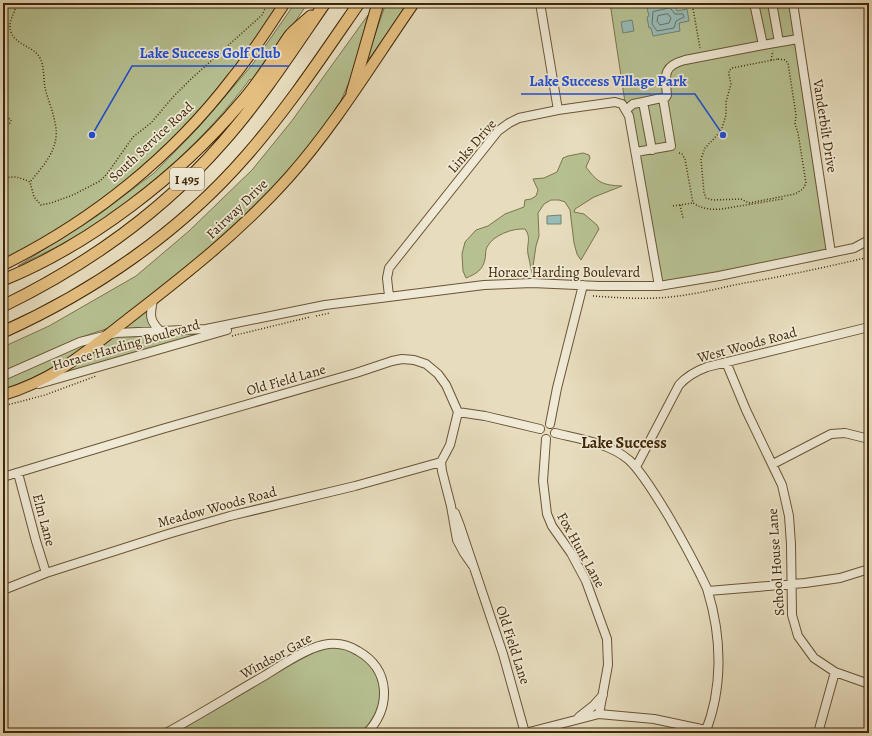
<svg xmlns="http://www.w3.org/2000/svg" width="872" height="736" viewBox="0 0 872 736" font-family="Alegreya,serif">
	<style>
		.green { fill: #b6c091; stroke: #7c744c }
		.water { fill: #97bbb7; stroke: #758071 }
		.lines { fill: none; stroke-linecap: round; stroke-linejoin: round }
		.shore { stroke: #6c715f; stroke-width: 1 }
		.minor-casing { stroke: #6a5435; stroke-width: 10 }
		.major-casing { stroke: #412707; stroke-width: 12 }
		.highway-casing { stroke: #412707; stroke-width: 13 }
		.path { stroke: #412707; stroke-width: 1.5; stroke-dasharray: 1 2; stroke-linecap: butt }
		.minor { stroke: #efe9d5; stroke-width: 8 }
		.major { stroke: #e4be7f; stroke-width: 10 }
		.highway { stroke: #e4be7f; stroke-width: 11 }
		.labels { text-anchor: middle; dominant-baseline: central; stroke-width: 3.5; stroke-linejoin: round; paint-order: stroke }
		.shield { fill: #efe9d5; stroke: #756145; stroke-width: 1 }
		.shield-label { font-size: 13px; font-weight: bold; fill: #412707 }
		.street-label { font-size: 14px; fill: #412707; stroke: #efe9d5 }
		.quarter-label { font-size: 16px; font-weight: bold; fill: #412707; stroke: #efe9d5 }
		.leader { fill: none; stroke: #1d4ed8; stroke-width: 1.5 }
		.callout-dot { fill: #1d4ed8; stroke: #efe9d5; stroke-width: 1.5 }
		.callout-label { font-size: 15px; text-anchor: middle; font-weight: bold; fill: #1d4ed8; stroke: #efe9d5; stroke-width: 3.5; stroke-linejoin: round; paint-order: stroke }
	</style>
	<rect width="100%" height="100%" fill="#e7ddbe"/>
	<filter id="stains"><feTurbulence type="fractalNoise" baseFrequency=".005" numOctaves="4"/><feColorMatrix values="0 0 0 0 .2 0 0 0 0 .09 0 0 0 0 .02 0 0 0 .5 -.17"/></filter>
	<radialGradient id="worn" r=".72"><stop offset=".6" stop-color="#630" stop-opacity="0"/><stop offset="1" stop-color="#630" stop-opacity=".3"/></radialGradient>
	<!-- green -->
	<path class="green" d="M3,3H283L235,72L194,121L106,200L3,263Z
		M295,3H308L253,82L250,79C207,137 151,188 91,227C68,242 42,254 18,266L97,216L154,173L199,127L252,65Z
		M386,3H409L369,59L368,55Z
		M610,3H793L831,253L659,286L626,109Z
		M368,15L354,71L339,105L311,144L280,181L223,237L152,296L109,328L78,338L3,371V347L49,326L136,276L189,231L252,170L291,122Z
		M583,153L589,155L590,158L586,167C598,183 602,185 622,186L594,197L575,209L574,212L584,214L597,225L599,229L581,260L577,254L574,243L570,210L565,202L559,200H551L544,204L538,213L539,236L536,246L532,273C531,267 529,260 528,254C526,245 532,238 525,229C513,228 493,235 487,247C485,250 486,256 485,259C483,270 476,274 466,278L463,271L462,254L465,242L476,230L488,226L505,214L524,207L525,200L531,199L536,196L538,190L533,179L544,178L557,172L563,158L568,156Z
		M153,300L151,310L160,331L257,320L207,337L3,395V376L109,334Z
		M344,644L372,661L385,693L367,733H166L321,645Z"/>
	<!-- water -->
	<path class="water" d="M675,4L677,11L687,9L689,21L679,23L680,31L653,36L651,28H649L647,17L649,16L647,8Z
		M632,20L634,31L623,33L621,22Z
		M561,215V224H547V216Z"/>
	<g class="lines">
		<!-- shore -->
		<path class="shore" d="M670,8L675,14H683L684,17L676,21L674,28L657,31L652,24L653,12Z
			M668,14L671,18L669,23L660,25L657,21L658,16Z"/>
		<!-- minor casing -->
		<g class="minor-casing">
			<path id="minor" d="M540,3L558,110
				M754,3L763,45L798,39
				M772,3L779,42
				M793,3L831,253
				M626,110L633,104L643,102
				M652,150L643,102L666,97L667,95C665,74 663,66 685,60L763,45
				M636,152L671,146L663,98
				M389,296L387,278L389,268L498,131L509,123L519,118L558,110L615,102L622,104L629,116L659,286
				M153,300C150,315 149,320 160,331
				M726,362L746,410L782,485L789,516L791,544L792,615L798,636L814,658L835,672L869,684
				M3,376L80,342L116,333L206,329L325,305L484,285L532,283L599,286H659L719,276L854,248L869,240
				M39,384L227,330
				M458,412L485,416L540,429
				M550,424L557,388L583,285
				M555,433C580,439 609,443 629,460C641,471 660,502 669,517C680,536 691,556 701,576C703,581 707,587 708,592C722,638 723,689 705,733
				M546,439L543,481L547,514L552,526L571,553L586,581L607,639L608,665L599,714
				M773,464L831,434L845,433L869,439
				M636,467L679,385C687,376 696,371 707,367L869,327
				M18,473L36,541L46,573
				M3,477L162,429L356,373L392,361L402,359L414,360L426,364L438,374L446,385L458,412L450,445L441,462L442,471L451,506L457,540L464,553L473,566
				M455,513L460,526L503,654L525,733
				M3,590L46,573L168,534L230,516L355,486L441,462
				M708,591L805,583L840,578L869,569
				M579,717L593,706L603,695
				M63,733H65
				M166,733C199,715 231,695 264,676C280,666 305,649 323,645C336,642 347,644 358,651C391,670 391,707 367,733
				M525,733L599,714L654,719L706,730
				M818,733L835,672"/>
		</g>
		<!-- major casing -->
		<g class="major-casing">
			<path id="major" d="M3,265C92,221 172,157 233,77C252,54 268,28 285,3
				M3,395C54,380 87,351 128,319C185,275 241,231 289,177C336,124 373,62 414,3"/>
		</g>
		<!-- highway casing -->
		<g class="highway-casing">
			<path id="highway" d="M352,93L378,3
				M3,280C89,245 179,176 239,105C253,90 264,73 275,57C281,50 285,41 291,34C297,28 304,22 311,16
				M3,306C85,266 163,211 223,142C261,99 292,51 325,3
				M3,332C94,291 180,232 246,156C288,108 323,55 359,3"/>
		</g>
		<!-- path -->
		<path class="path" d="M16,3C16,14 7,20 11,32C15,44 31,46 38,55C45,64 43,77 45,88C48,100 53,111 55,123C61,147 44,165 30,182
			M692,3L700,48
			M778,59L785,60L788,63L796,115L795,124L798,133L806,183L803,189L795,194L749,203L741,199L713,200L706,198L704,193L701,159L705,148L721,131L726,115V102L731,84L729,75V71L732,68Z
			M771,60L773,51
			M3,117L8,118L11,120V122L7,126L3,127
			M679,153L682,154L685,159L693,203C702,209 711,210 722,209L782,199V197
			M3,180C12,174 21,178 30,182L34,197L41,205L51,203L73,195L100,181L107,174L133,137L151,123L173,97L191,79L262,15L268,3
			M680,205L683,218
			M673,206L693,203
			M593,296C622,298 650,300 678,296C704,293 730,285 756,281C794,274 831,266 869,257
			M316,316L330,313
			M232,336L310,317
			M3,406L45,395L96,376"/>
		<!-- minor -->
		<use href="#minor" class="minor"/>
		<!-- major -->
		<use href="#major" class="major"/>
		<!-- highway -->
		<use href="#highway" class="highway"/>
	</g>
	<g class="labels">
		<!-- shield labels -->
		<rect class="shield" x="170" y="168" width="34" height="22" rx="3"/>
		<g class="shield-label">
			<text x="187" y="179">I 495</text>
		</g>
		<!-- street labels -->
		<g class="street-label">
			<text transform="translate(825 126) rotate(81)">Vanderbilt Drive</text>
			<text transform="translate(151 142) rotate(-43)">South Service Road</text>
			<text transform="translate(472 146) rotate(-49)">Links Drive</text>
			<text transform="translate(237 209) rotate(-44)">Fairway Drive</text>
			<text x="564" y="272">Horace Harding Boulevard</text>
			<text transform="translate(126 345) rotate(-16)">Horace Harding Boulevard</text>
			<text transform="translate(747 345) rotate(-15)">West Woods Road</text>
			<text transform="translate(286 380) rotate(-16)">Old Field Lane</text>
			<text transform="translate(217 507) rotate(-15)">Meadow Woods Road</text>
			<text transform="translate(44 520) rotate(75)">Elm Lane</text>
			<text transform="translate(581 550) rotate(61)">Fox Hunt Lane</text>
			<text transform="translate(776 562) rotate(-94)">School House Lane</text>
			<text transform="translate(513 645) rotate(72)">Old Field Lane</text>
			<text transform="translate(276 656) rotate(-29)">Windsor Gate</text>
		</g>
		<!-- quarter labels -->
		<g class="quarter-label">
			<text x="624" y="443">Lake Success</text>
		</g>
	</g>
	<!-- callouts -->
	<path class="leader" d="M92 135L132 66H289M723 135L695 94H521"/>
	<g class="callout-dot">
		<circle cx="92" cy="135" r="4"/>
		<circle cx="723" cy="135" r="4"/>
	</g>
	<g class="callout-label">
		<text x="210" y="58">Lake Success Golf Club</text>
		<text x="608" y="86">Lake Success Village Park</text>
	</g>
	<!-- margin -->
	<rect width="872" height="736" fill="none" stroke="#e7ddbe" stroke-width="16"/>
	<rect x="4" y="4" width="864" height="728" fill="none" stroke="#412707" stroke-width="2"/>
	<rect x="8" y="8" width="856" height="720" fill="none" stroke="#412707"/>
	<rect width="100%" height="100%" filter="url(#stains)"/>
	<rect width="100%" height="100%" fill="url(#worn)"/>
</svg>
